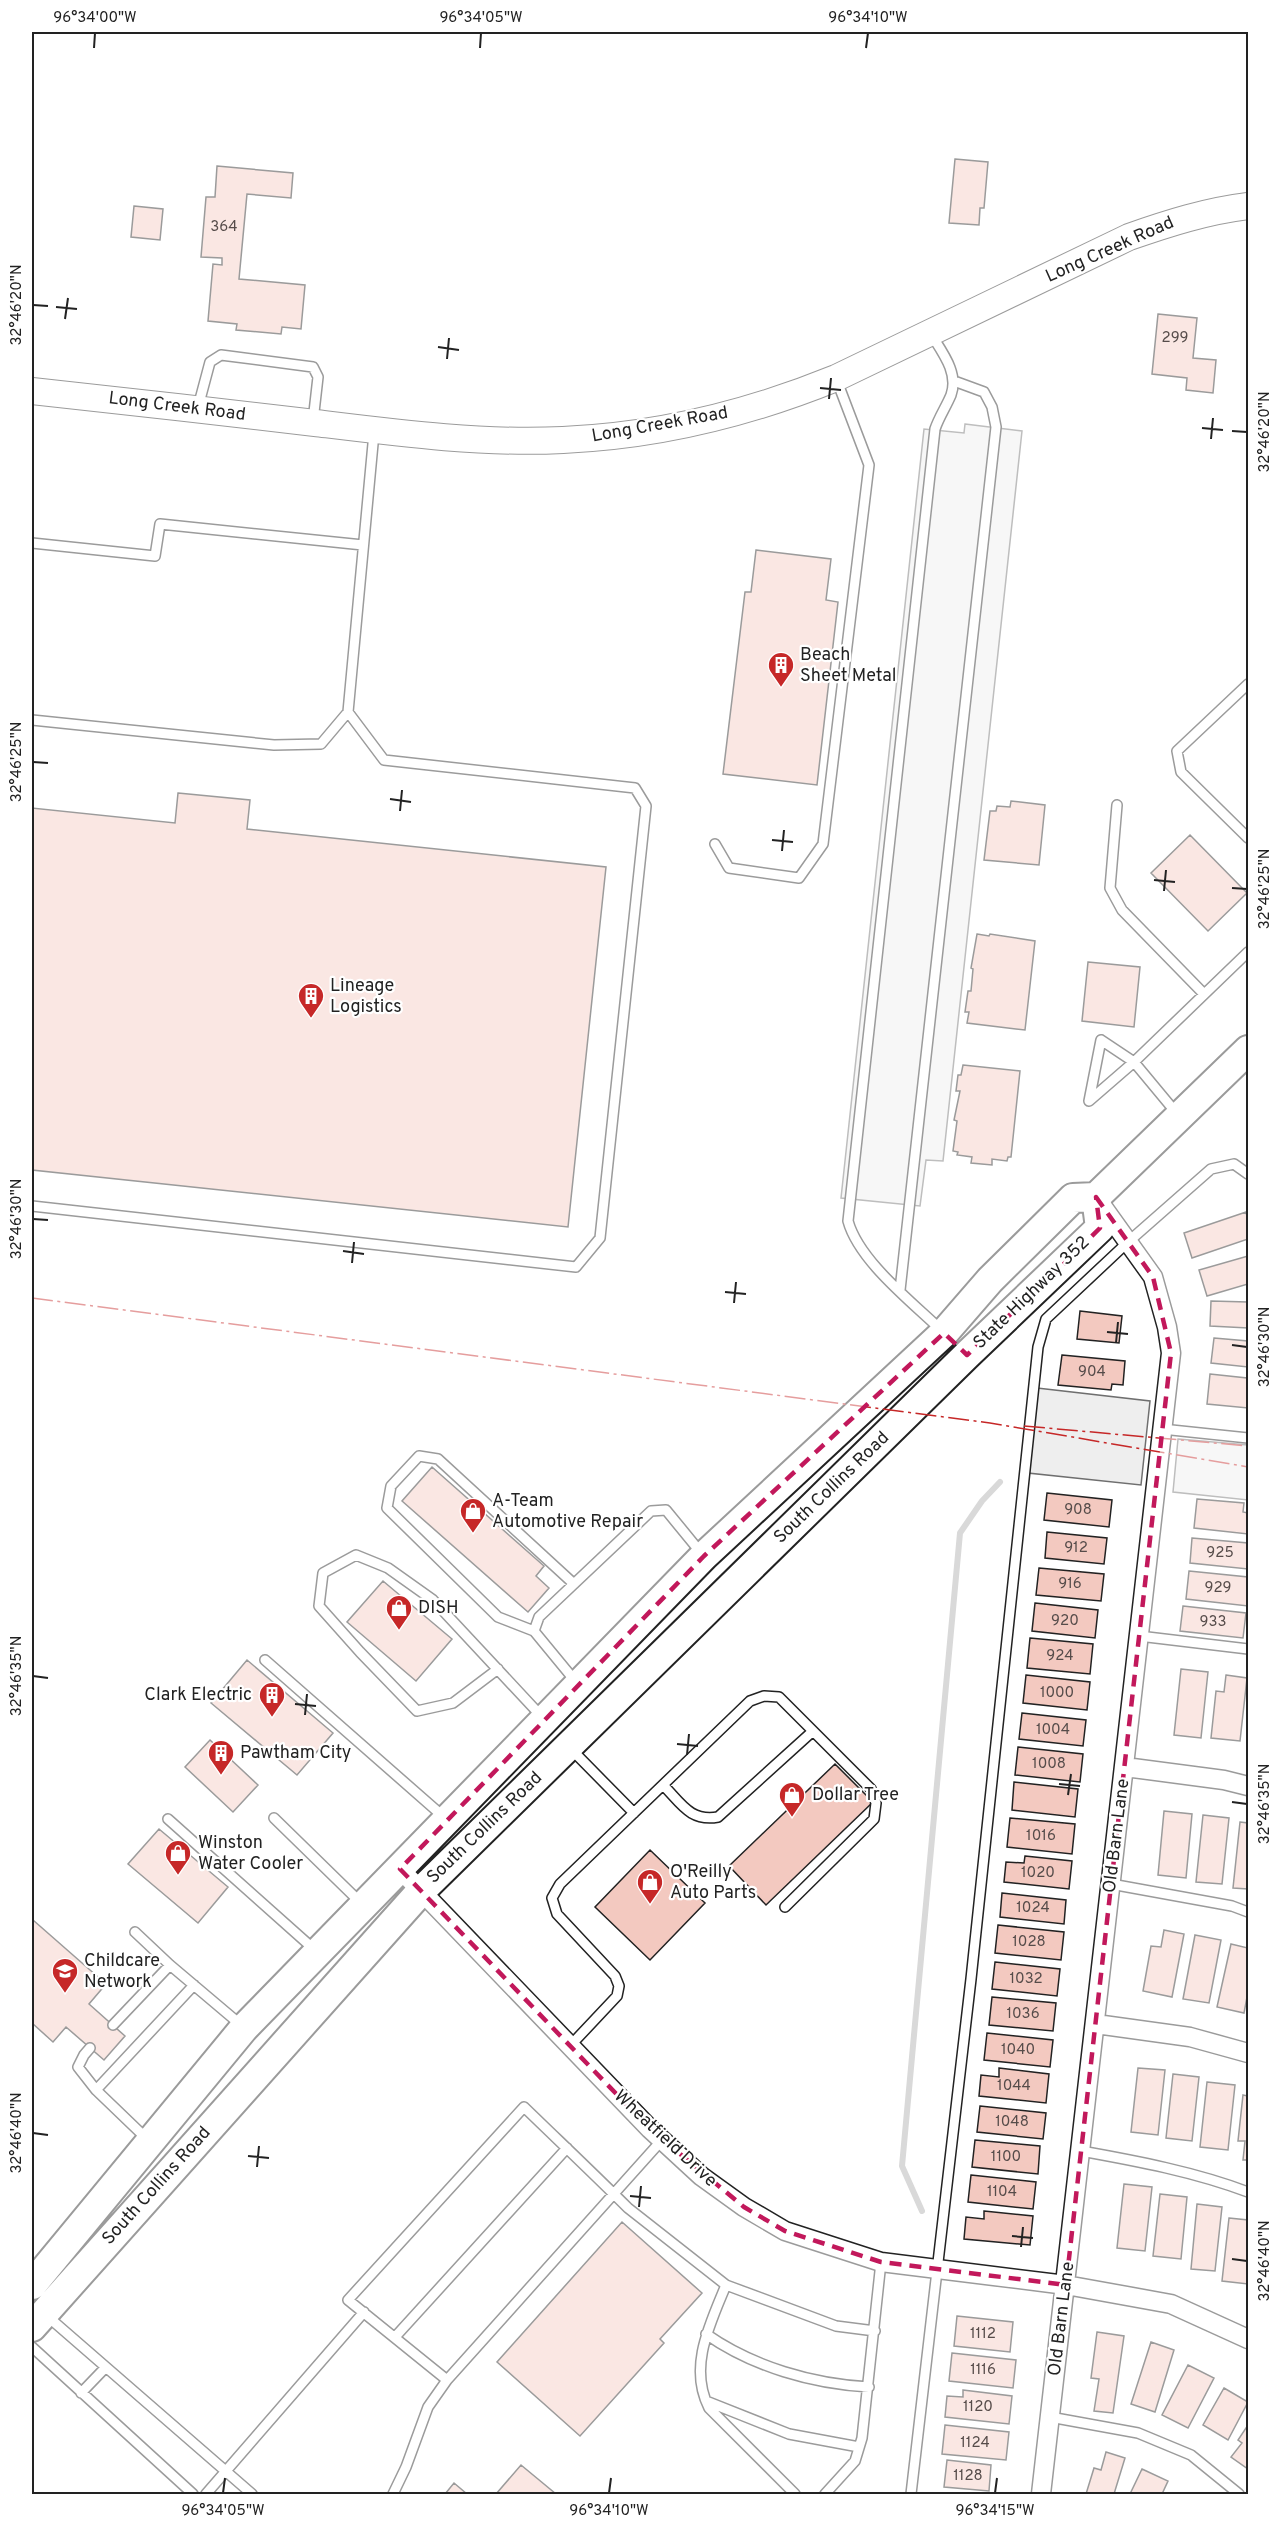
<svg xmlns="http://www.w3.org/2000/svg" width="1280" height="2526" viewBox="0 0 1280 2526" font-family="Overpass,sans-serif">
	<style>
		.green { fill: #eee; stroke: #6f6f6f; stroke-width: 1.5 }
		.parking { fill: #ededed; stroke: #6f6f6f; stroke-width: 1.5 }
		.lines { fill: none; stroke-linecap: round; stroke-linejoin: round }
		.stream { stroke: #d9d9d9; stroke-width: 6 }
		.building { fill: #f3c9c0; stroke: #222; stroke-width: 1.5 }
		.lane-casing { stroke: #222; stroke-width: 12 }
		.street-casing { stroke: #222; stroke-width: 21 }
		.secondary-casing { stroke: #222; stroke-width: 28 }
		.primary-casing { stroke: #222; stroke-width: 32 }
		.lane { stroke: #fff; stroke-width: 9 }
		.street { stroke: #fff; stroke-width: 18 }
		.secondary { stroke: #fff; stroke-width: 26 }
		.primary { stroke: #fff; stroke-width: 28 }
		.power { stroke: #c62828; stroke-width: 1.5; stroke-dasharray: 21 4.5 3 4.5; stroke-linecap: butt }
		.marked { fill: none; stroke: #c2185b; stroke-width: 4.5; stroke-dasharray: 12 8; stroke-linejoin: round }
		.ticks { fill: none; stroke: #222; stroke-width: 2 }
		.labels { text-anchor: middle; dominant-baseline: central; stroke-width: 4.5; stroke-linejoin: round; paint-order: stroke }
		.number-label { font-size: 15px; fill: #564c4a }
		.street-label { font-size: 18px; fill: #222; stroke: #fff }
		.poi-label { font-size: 18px; fill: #222; stroke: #fff; text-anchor: start }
		.neatline { fill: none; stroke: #222; stroke-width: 2 }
		.ticks-label { font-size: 15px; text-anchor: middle; fill: #222 }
	</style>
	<rect width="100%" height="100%" fill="#fff"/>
	<!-- green -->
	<path class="green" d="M1037,1388L1150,1401L1141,1485L1028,1473Z
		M1178,1439L1248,1445V1500L1173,1492Z"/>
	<!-- parking -->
	<path class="parking" d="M965,424L1022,431L943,1161L926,1160L920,1206L841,1198L924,429L964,433Z"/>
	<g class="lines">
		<!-- stream -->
		<path class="stream" d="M922,2211L902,2166L960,1533L982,1501L1000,1482"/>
	</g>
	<!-- building -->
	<path class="building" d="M955,159L988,162L984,208H980L979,225L949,223Z
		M217,166L293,173L291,198L247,194L239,279L305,285L301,329L282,327L281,334L236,330L237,324L208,321L213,264L222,265V258L201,257L206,197H215Z
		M134,206L163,209L160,240L131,237Z
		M1158,314L1197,318L1193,358L1216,360L1213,393L1186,390L1187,378L1152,374Z
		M756,550L831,559L826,600L838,602L817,785L723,774L745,592H751Z
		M178,793L250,800L247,829L606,867L568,1227L32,1170V808L175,823Z
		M1011,801L1045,805L1039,865L984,860L990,811H996L997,806L1010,807Z
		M1190,835L1247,893L1208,931L1151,873Z
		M977,934L989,936L990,934L1035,941L1025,1030L967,1023L969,1012H965L968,991H971L973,969L971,968Z
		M1088,962L1140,967L1134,1027L1082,1021Z
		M963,1065L1020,1071L1011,1157H1008L1007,1161L992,1159V1165L971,1163L972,1157L957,1155L958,1152L953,1151L957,1121L954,1120L960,1091H956L958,1075H961Z
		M1246,1212L1248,1220V1239L1192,1258L1184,1233Z
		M1248,1256V1284L1207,1296L1199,1270Z
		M1211,1301L1248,1302V1328L1210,1326Z
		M1080,1311L1122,1316L1119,1343L1077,1339Z
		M1214,1338L1248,1341V1367L1211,1363Z
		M1062,1355L1125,1361L1123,1385L1112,1384L1111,1390L1058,1385Z
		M1210,1374L1247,1378L1248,1408L1207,1404Z
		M432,1467L544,1566L536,1576L549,1588L528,1612L402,1501Z
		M1047,1493L1112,1500L1109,1527L1044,1520Z
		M1197,1499L1244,1503L1243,1512L1248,1513V1534L1194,1528Z
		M1047,1532L1107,1538L1104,1564L1045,1558Z
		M1192,1538L1248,1543V1569L1190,1563Z
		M1039,1568L1104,1574L1101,1601L1036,1595Z
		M1189,1571L1248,1577V1606L1186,1599Z
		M383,1581L452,1639L416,1681L347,1622Z
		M1035,1603L1098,1610L1095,1638L1032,1631Z
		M1183,1606L1246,1613L1243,1638L1180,1631Z
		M1030,1638L1093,1644L1090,1674L1027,1668Z
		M247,1660L333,1733L297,1775L211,1703Z
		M1181,1669L1208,1672L1201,1738L1174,1735Z
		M1026,1675L1090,1682L1087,1710L1023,1703Z
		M1226,1675L1247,1678L1240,1741L1211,1738L1216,1691L1224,1692Z
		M1022,1713L1086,1720L1083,1746L1019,1739Z
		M210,1740L258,1785L233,1812L185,1767Z
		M1018,1747L1083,1754L1080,1782L1015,1775Z
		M835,1764L873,1802L766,1905L729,1866Z
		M1014,1782L1078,1789L1075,1817L1012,1810Z
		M1164,1811L1192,1814L1186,1878L1158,1875Z
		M1203,1815L1229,1818L1222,1884L1196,1882Z
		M1010,1818L1075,1824L1072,1854L1007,1847Z
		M1240,1822L1248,1823V1889L1233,1888Z
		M159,1829L228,1887L198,1923L128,1864Z
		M650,1850L705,1903L650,1960L595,1907Z
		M1025,1856L1072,1861L1069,1889L1004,1882L1006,1862L1024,1863Z
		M1002,1893L1066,1900L1064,1924L1000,1917Z
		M33,1920L106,1984L89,2004L125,2036L104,2060L66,2027L53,2042L32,2023Z
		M998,1925L1064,1932L1061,1960L995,1953Z
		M1164,1930L1184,1934L1172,1997L1143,1991L1151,1946L1161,1947Z
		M1195,1935L1221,1940L1209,2003L1183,1999Z
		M1231,1944L1248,1948V1992L1244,2013L1217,2007Z
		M995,1962L1060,1969L1057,1996L992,1989Z
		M992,1997L1056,2003L1053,2031L989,2025Z
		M987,2033L1053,2040L1050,2067L984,2060Z
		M999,2068L1049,2074L1046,2103L979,2096L981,2075L999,2077Z
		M1138,2068L1165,2070L1158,2135L1131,2132Z
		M1173,2074L1199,2077L1192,2141L1166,2138Z
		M1207,2082L1235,2085L1228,2150L1200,2147Z
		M1243,2095L1248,2096V2160H1243L1245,2141H1238Z
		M980,2106L1046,2113L1043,2139L977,2132Z
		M975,2140L1040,2146L1038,2174L972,2167Z
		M971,2175L1036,2182L1033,2209L968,2202Z
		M1124,2184L1152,2187L1145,2251L1117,2248Z
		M1160,2194L1187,2197L1181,2259L1153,2256Z
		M1197,2204L1222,2207L1215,2271L1191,2269Z
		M984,2211L1033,2216L1030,2245L964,2239L966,2217L984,2219Z
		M1229,2218L1248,2220V2284L1222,2281Z
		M622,2222L702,2293L660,2339L664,2343L580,2436L497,2362Z
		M957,2316L1013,2322L1010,2352L954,2346Z
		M1097,2332L1124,2336L1113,2413L1094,2411L1099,2379L1091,2378Z
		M1151,2342L1174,2350L1155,2412L1131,2404Z
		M952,2353L1016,2360L1013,2388L949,2381Z
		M1188,2365L1214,2378L1188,2428L1162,2415Z
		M1224,2388L1248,2402L1228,2440L1203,2425Z
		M963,2390L1012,2396L1009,2424L945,2417L947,2396L963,2397Z
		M945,2425L1009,2432L1006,2460L942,2454Z
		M1248,2425V2469L1231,2457L1242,2443L1238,2440Z
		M1106,2452L1125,2458L1114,2494H1086L1094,2468L1101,2470Z
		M947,2460L991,2465L989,2491L944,2487Z
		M521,2465L556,2494H496Z
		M1142,2469L1168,2481L1162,2494H1130Z
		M454,2483L467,2494H445Z"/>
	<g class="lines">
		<!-- lane casing -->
		<g class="lane-casing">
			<path id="lane" d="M931,334C942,352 959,373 951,395C946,407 939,417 935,429L848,1221C859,1261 912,1302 942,1331
				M198,407L210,362L221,355L313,367L318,377L313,421
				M32,543L155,556L160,524L363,545
				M1248,684L1177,751L1181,772L1248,838
				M32,720L274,745L321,744L348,712
				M1117,805L1110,888L1122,910L1204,994
				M715,844L729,868L799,878L823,844L869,465L837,381
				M1101,1040L1134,1062L1089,1101Z
				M1178,1115L1134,1062L1248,952
				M32,1206L576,1267L600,1238L646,806L635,788L384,760L348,712L374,433
				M900,1290L996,427L992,407L984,392L954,381
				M1162,1429L1248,1438
				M534,1631L498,1617L387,1508L391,1486L419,1456L438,1459L574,1584
				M1139,1636L1248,1649
				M265,1660L445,1818
				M498,1669L453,1703L417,1711L360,1652L319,1606L323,1573L356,1555L388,1568L433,1600L543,1718
				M576,1682L534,1631L539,1617L651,1511L666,1510L702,1554
				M570,1748L634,1813
				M663,1785C681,1803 690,1822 718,1817L813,1731
				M274,1818L362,1904
				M168,1819L316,1951
				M1111,1884L1232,1906L1248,1912
				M135,1932L170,1965L241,2025
				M113,2025L170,1965
				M570,2046L617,1996L619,1986L615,1976L557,1914L552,1898L560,1884L750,1701L764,1696L779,1697L871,1789L876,1803L874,1819L785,1907
				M90,2048L84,2055L78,2067L96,2090L148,2140
				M96,2090L194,1985
				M662,2140L447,2380L348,2300L524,2107C559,2141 594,2174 628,2208L726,2285
				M1081,2151C1137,2161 1195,2172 1248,2192
				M46,2315L252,2494
				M706,2334C753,2367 813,2384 869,2387
				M395,2337L567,2148
				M32,2347L193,2494
				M81,2393L106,2367
				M706,2401L789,2434L859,2447
				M1050,2417L1138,2433L1191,2455L1239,2494
				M206,2494L364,2312
				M393,2494L406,2467L428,2407L447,2380
				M795,2494L709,2408C688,2367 710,2324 726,2285L836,2326L875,2331
				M825,2494L855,2461L862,2438L881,2262
				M911,2494L971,1979L1038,1347L1046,1319L1128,1242L1211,1169L1234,1164L1248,1174"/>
		</g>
		<!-- street casing -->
		<g class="street-casing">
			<path id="street" d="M1125,1767L1224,1780L1248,1786
				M400,1869L650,2129L701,2176L744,2207L785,2231L881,2262L1066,2285L1171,2304L1248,2339
				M1096,2024L1190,2037L1248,2053
				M1041,2494L1171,1353L1167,1327L1153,1277L1100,1203"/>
		</g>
		<!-- secondary casing -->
		<g class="secondary-casing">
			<path id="secondary" d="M32,391C126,401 221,412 315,423C397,433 481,444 563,440C656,436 750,413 836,378L1129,237C1169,223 1207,211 1248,206"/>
		</g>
		<!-- primary casing -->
		<g class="primary-casing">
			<path id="primary" d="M32,2285L244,2028L704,1556L944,1333L990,1280L1073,1198L1096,1197L1248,1050
				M32,2327L421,1891L967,1355L1100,1228L1096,1197"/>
		</g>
		<!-- lane -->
		<use href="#lane" class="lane"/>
		<!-- street -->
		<use href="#street" class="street"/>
		<!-- secondary -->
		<use href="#secondary" class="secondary"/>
		<!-- primary -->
		<use href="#primary" class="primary"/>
		<!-- power -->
		<path class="power" d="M32,1298L990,1423L1248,1467
			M1024,1426L1248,1446"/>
	</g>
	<!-- marked area -->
	<path d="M0 0H1280V2526H0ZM1096,1197L1153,1277L1171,1353L1066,2285L881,2262L785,2231L744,2207L650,2129L400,1869L704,1556L944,1333L967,1355L1063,1265L1100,1228Z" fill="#fff" fill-opacity=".55" fill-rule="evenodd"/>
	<path class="marked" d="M1096,1197L1153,1277L1171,1353L1066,2285L881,2262L785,2231L744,2207L650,2129L400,1869L704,1556L944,1333L967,1355L1063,1265L1100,1228Z"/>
	<!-- ticks -->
	<path class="ticks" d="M94,48L95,33M480,48L481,33M866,48L868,33M33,305L48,306M56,307L77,309M65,319L68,298M438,347L459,350M447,359L449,338M820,388L841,390M829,399L831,378M1202,428L1223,430M1232,431L1247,432M1211,439L1213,418M33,762L48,763M390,799L411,802M400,811L402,790M772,840L793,842M782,851L784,830M1154,880L1175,882M1232,888L1247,889M1164,891L1166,870M33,1219L48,1220M343,1251L364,1254M352,1263L354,1242M725,1292L746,1294M734,1303L736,1282M1107,1332L1128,1334M1116,1343L1118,1322M1232,1345L1247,1347M33,1676L48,1678M295,1704L316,1706M305,1715L307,1694M677,1744L698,1746M687,1755L689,1734M1059,1784L1080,1786M1068,1795L1071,1774M1232,1802L1247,1804M33,2133L48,2135M248,2156L269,2158M257,2167L259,2146M630,2196L651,2198M639,2207L641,2186M1012,2236L1033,2238M1021,2247L1023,2227M1232,2259L1247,2261M223,2493L225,2478M609,2493L611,2478M995,2493L997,2478"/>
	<!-- icons -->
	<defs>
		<g id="building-pin" transform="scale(1.35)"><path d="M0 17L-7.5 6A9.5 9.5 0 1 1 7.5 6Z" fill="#c62828" stroke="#fff"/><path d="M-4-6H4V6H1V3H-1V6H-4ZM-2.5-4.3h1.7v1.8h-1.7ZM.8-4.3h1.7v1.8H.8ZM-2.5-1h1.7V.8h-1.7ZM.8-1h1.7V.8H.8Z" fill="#fff"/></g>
		<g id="shop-pin" transform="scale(1.35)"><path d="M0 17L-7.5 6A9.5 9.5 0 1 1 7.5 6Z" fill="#c62828" stroke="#fff"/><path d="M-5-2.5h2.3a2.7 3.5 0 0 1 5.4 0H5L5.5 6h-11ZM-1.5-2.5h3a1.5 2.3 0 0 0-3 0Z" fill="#fff"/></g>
		<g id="school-pin" transform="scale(1.35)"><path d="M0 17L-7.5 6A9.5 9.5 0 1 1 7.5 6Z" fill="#c62828" stroke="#fff"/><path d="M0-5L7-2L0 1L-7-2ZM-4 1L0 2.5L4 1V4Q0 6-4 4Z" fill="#fff"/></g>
	</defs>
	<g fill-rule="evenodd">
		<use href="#building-pin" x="781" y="665"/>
		<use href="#building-pin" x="311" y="996"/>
		<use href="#shop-pin" x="473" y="1511"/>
		<use href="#shop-pin" x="399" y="1608"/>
		<use href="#building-pin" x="272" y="1695"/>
		<use href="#building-pin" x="221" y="1753"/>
		<use href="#shop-pin" x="792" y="1795"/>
		<use href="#shop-pin" x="178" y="1853"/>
		<use href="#shop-pin" x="650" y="1882"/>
		<use href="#school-pin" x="65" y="1971"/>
	</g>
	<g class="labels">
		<!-- number labels -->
		<g class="number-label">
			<text x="224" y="227">364</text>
			<text x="1175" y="338">299</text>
			<text x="1092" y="1372">904</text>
			<text x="1078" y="1510">908</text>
			<text x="1076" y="1548">912</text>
			<text x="1220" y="1553">925</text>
			<text x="1070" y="1584">916</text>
			<text x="1218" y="1588">929</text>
			<text x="1065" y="1621">920</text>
			<text x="1213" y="1622">933</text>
			<text x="1060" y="1656">924</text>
			<text x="1057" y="1693">1000</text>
			<text x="1053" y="1730">1004</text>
			<text x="1049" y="1764">1008</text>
			<text x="1041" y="1836">1016</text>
			<text x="1038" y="1873">1020</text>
			<text x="1033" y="1908">1024</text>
			<text x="1029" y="1942">1028</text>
			<text x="1026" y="1979">1032</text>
			<text x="1023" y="2014">1036</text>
			<text x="1018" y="2050">1040</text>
			<text x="1014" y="2086">1044</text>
			<text x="1012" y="2122">1048</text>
			<text x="1006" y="2157">1100</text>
			<text x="1002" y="2192">1104</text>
			<text x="983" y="2334">1112</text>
			<text x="983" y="2370">1116</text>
			<text x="978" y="2407">1120</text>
			<text x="975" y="2443">1124</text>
			<text x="968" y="2476">1128</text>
		</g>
		<!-- street labels -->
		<g class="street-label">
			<text transform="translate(1110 250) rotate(-24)">Long Creek Road</text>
			<text transform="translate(177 407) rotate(7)">Long Creek Road</text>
			<text transform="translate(660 425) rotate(-10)">Long Creek Road</text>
			<text transform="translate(1032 1293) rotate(-44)">State Highway 352</text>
			<text transform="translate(832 1488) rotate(-44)">South Collins Road</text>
			<text transform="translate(485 1828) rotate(-44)">South Collins Road</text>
			<text transform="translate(1117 1836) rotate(-83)">Old Barn Lane</text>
			<text transform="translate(665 2139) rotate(43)">Wheatfield Drive</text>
			<text transform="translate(157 2186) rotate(-48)">South Collins Road</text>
			<text transform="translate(1062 2319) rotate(-83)">Old Barn Lane</text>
		</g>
		<!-- poi labels -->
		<g class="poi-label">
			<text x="800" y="655">Beach<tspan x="800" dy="21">Sheet Metal</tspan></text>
			<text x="330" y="986">Lineage<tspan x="330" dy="21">Logistics</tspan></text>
			<text x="492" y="1501">A-Team<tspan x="492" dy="21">Automotive Repair</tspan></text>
			<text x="418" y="1608">DISH</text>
			<text x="252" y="1695" text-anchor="end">Clark Electric</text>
			<text x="240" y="1753">Pawtham City</text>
			<text x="812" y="1795">Dollar Tree</text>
			<text x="198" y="1843">Winston<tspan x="198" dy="21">Water Cooler</tspan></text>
			<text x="670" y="1872">O'Reilly<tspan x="670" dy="21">Auto Parts</tspan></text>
			<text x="84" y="1961">Childcare<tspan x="84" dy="21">Network</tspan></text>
		</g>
	</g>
	<!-- border -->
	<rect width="1280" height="2526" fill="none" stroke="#ffffff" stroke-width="66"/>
	<rect x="33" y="33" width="1214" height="2460" class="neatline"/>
	<g class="ticks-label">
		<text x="95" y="22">96°34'00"W</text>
		<text x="481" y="22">96°34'05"W</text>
		<text x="868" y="22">96°34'10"W</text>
		<text transform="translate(16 305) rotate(-90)" y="5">32°46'20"N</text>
		<text transform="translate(1264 432) rotate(-90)" y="5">32°46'20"N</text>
		<text transform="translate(16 762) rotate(-90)" y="5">32°46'25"N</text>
		<text transform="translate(1264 889) rotate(-90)" y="5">32°46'25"N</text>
		<text transform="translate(16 1219) rotate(-90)" y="5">32°46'30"N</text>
		<text transform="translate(1264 1347) rotate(-90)" y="5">32°46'30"N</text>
		<text transform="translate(16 1676) rotate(-90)" y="5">32°46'35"N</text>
		<text transform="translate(1264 1804) rotate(-90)" y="5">32°46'35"N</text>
		<text transform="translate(16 2133) rotate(-90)" y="5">32°46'40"N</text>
		<text transform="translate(1264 2261) rotate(-90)" y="5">32°46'40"N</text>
		<text x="223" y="2515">96°34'05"W</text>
		<text x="609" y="2515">96°34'10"W</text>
		<text x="995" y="2515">96°34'15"W</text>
	</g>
</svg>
